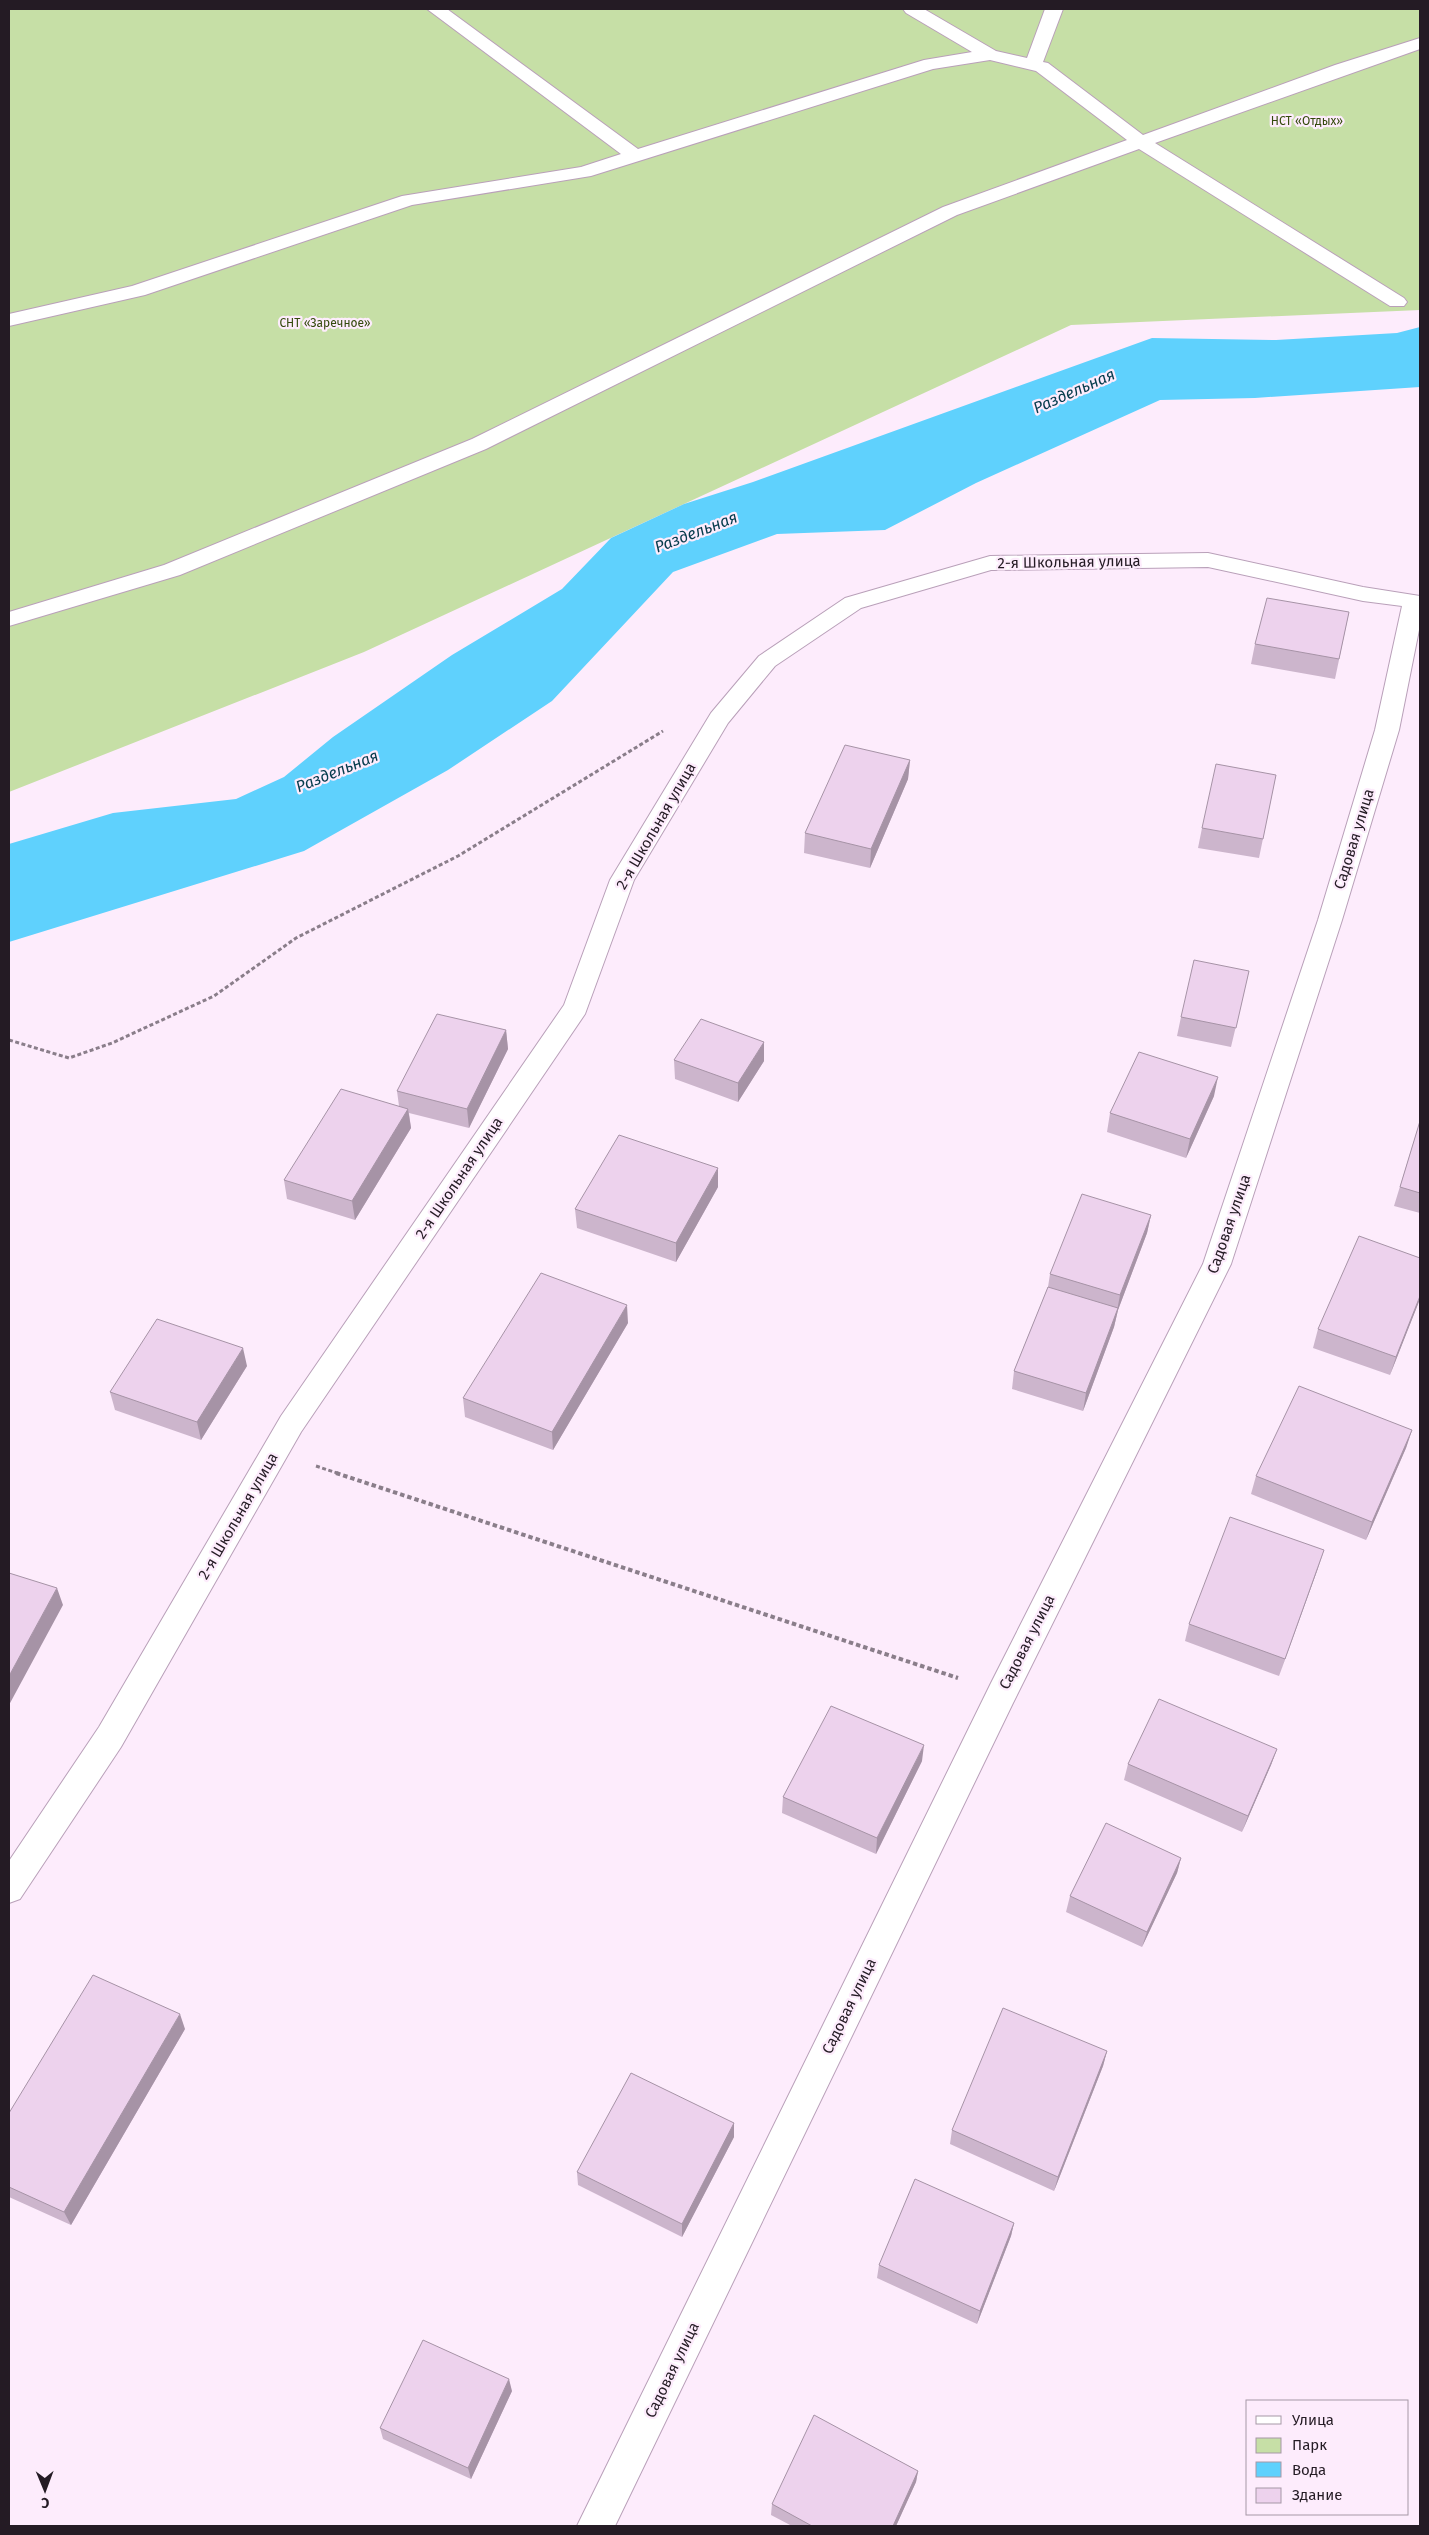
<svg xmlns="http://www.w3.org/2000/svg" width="1429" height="2535" viewBox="0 0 1429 2535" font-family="'Fira Sans',sans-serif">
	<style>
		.green { fill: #c6dfa6 }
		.water { fill: #5fd1fd }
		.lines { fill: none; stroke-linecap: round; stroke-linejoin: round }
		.minor-casing { stroke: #b9a0b9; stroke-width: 2 }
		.path-far1 { stroke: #8a7e8a; stroke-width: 3; stroke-dasharray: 4 2.5; stroke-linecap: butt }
		.path { stroke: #8a7e8a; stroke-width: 4; stroke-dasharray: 4.5 3; stroke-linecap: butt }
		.minor { fill: #fff; fill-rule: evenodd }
		.wall { fill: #ccb5cc }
		.shaded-wall { fill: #a693a6 }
		.building { fill: #edd2ed; stroke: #a693a6 }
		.labels { text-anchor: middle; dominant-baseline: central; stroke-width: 4.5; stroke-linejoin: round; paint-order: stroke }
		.far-park-label { font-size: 12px; fill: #344a0c; stroke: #fdecfc }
		.street-label { font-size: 15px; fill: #241b24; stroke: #fdecfc }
		.water-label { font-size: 16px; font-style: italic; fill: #053b4c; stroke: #fdecfc }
	</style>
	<rect width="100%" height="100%" fill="#fdecfc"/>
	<!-- green -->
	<path class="green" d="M9,9H1420V310L1071,325L364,652L9,792Z"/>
	<!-- water -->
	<path class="water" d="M1420,327V387L1255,398L1160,400L976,483L885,530L777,534L673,572L552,701L448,770L304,851L9,942V844L113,813L236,799L284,777L333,737L452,655L562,589L611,538L684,504L753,482L1152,338L1276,340L1397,333Z"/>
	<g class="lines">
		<!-- minor casing -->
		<g class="minor-casing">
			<path id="minor" d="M427,9H447L638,149L924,60L972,52L906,13L903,9H924L996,51L1027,58L1045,9H1063L1043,62L1048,63L1143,135L1335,65L1420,38V49L1155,143L1404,298L1407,302L1404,306H1390L1139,149L957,215L486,449L180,575L9,626V612L164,565L472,439L943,207L1127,140L1036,71L990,60L933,69L591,176L412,205L145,295L9,326V314L132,286L402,196L581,167L621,154Z
				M1208,553L1363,587L1420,596V625L1399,730L1342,920L1231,1264L1013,1703L615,2526H577L991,1683L1203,1264L1318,920L1375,730L1402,606L1363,601L1208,567L991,570L861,608L775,666L728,723L634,880L585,1014L301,1432L121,1747L20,1899L9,1903V1861L99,1727L281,1416L564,1005L610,880L711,713L759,656L845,598L990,556Z"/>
		</g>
		<!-- path-far1 -->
		<path class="path-far1" d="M9,1040L69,1058L112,1043L214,996L296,938L458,856L663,731
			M316,1466L340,1474"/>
		<!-- path -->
		<path class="path" d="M336,1473L958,1678"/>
		<!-- minor -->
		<use href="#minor" class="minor"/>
	</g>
	<!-- wall -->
	<path class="wall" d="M1349,612L1335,679L1251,664L1255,644Z
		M910,760L908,779L870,868L804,853L805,833Z
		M1276,775L1259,858L1198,848L1202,828Z
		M1249,971L1231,1047L1177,1036L1181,1017Z
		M506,1030L508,1049L469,1128L409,1113L411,1128L355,1220L287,1199L284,1180L399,1106L397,1091Z
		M674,1060L764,1061L738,1102L675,1079Z
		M1214,1096L1186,1158L1107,1132L1110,1113Z
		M1420,1121V1213L1394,1206Z
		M718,1187L676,1262L577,1228L575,1209Z
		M1151,1215L1147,1233L1118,1310L1114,1327L1083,1411L1012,1389L1014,1371L1048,1287L1050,1274Z
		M1420,1258V1299L1390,1375L1313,1348L1318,1329Z
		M628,1323L553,1450L465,1417L463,1398Z
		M247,1366L201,1440L115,1410L110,1392Z
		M1412,1430L1406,1448L1366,1540L1251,1494L1256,1476Z
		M1318,1568L1279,1676L1185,1641L1189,1624Z
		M1277,1749L1271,1765L1242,1832L1124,1780L1128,1764Z
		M922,1761L876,1854L782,1813L783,1797Z
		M1181,1858L1177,1873L1142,1947L1066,1912L1070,1896Z
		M185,2029L71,2225L9,2197V2113Z
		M1107,2051L1103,2066L1054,2191L950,2144L952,2130Z
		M734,2123V2137L682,2237L578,2185L577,2172Z
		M1014,2223L1011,2236L977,2324L877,2278L879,2265Z
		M512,2391L471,2479L383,2439L380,2428Z
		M918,2471L916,2482L896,2526H792L771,2515L772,2504Z"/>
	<!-- shaded-wall -->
	<path class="shaded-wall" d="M910,760L908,779L870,868L871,849Z
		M506,1030L508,1049L469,1128L467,1109Z
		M764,1042V1061L738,1102V1083Z
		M1218,1077L1214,1096L1186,1158L1190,1139Z
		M408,1109L411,1128L355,1220L352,1201Z
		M718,1168V1187L676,1262V1243Z
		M1151,1215L1147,1233L1118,1310L1114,1327L1083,1411L1086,1393L1117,1311L1120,1295Z
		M1420,1296V1299L1390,1375L1396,1357Z
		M627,1305L628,1323L553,1450L552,1432Z
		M243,1348L247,1366L201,1440L197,1422Z
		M1412,1430L1406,1448L1366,1540L1372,1522Z
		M1324,1550L1318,1568L1279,1676L1285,1659Z
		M57,1588L63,1605L9,1705V1676Z
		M924,1745L922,1761L876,1854L877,1838Z
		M1277,1749L1271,1765L1242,1832L1248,1816Z
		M1181,1858L1177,1873L1142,1947L1147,1932Z
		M180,2014L185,2029L71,2225L64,2212Z
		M1107,2051L1103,2066L1054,2191L1058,2177Z
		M734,2123V2137L682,2237V2224Z
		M1014,2223L1011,2236L977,2324L980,2311Z
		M509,2379L512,2391L471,2479L468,2468Z
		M918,2471L916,2482L896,2526H893Z"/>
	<!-- building -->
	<path class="building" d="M1267,598L1349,612L1339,659L1255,644Z
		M845,745L910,760L871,849L805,833Z
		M1216,764L1276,775L1263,839L1202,828Z
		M1194,960L1249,971L1236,1028L1181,1017Z
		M437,1014L506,1030L467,1109L397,1091Z
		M701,1019L764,1042L738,1083L674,1060Z
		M1139,1052L1218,1077L1190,1139L1110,1113Z
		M341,1089L408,1109L352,1201L284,1180Z
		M1420,1121V1193L1400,1187Z
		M619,1135L718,1168L676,1243L575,1209Z
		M1082,1194L1151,1215L1120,1295L1050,1274Z
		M1359,1236L1420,1258V1296L1396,1357L1318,1329Z
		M541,1273L627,1305L552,1432L463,1398Z
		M1048,1287L1118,1308L1086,1393L1014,1371Z
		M157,1319L243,1348L197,1422L110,1392Z
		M1299,1386L1412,1430L1372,1522L1256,1476Z
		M1230,1517L1324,1550L1285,1659L1189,1624Z
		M9,1573L57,1588L9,1676Z
		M1159,1699L1277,1749L1248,1816L1128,1764Z
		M831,1706L924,1745L877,1838L783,1797Z
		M1106,1823L1181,1858L1147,1932L1070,1896Z
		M93,1975L180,2014L64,2212L9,2187V2113Z
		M1003,2008L1107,2051L1058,2177L952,2130Z
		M631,2073L734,2123L682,2224L577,2172Z
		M915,2179L1014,2223L980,2311L879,2265Z
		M423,2340L509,2379L468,2468L380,2428Z
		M814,2415L918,2471L893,2526H812L772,2504Z"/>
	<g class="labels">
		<!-- far-park labels -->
		<g class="far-park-label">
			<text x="1307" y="121">НСТ «Отдых»</text>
			<text x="325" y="323">СНТ «Заречное»</text>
		</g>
		<!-- street labels -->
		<g class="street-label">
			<text transform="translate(1069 562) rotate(-1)">2-я Школьная улица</text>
			<text transform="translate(656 826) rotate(-60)">2-я Школьная улица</text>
			<text transform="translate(1354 839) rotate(-73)">Садовая улица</text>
			<text transform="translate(459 1178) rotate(-56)">2-я Школьная улица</text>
			<text transform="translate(1229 1224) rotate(-71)">Садовая улица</text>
			<text transform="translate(238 1516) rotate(-60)">2-я Школьная улица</text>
			<text transform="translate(1027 1642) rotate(-63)">Садовая улица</text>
			<text transform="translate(849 2006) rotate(-64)">Садовая улица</text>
			<text transform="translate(672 2370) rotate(-64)">Садовая улица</text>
		</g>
		<!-- water labels -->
		<g class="water-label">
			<text transform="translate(1074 391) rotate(-24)">Раздельная</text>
			<text transform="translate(696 532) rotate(-21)">Раздельная</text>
			<text transform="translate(337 771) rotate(-22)">Раздельная</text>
		</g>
	</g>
	<!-- border -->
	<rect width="1429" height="2535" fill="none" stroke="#241b24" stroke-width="20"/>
	<!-- legend -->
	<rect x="1246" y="2400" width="162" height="115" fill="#fdecfc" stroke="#a698a6"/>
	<rect x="1256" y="2416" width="25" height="8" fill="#ffffff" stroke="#a698a6"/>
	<text x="1292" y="2425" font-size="15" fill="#241b24">Улица</text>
	<rect x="1256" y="2438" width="25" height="15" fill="#c6dfa6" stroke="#a698a6"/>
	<text x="1292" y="2450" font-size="15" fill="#241b24">Парк</text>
	<rect x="1256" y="2462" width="25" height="15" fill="#5fd1fd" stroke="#a698a6"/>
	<text x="1292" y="2475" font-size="15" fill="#241b24">Вода</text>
	<rect x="1256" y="2488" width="25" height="15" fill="#edd2ed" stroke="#a698a6"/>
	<text x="1292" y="2500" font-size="15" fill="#241b24">Здание</text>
	<!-- north arrow -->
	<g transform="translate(45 2490) rotate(179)" stroke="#fdecfc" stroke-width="4" paint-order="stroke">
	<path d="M0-4L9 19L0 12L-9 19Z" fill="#241b24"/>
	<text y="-8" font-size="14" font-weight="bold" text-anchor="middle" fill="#241b24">С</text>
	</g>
</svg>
